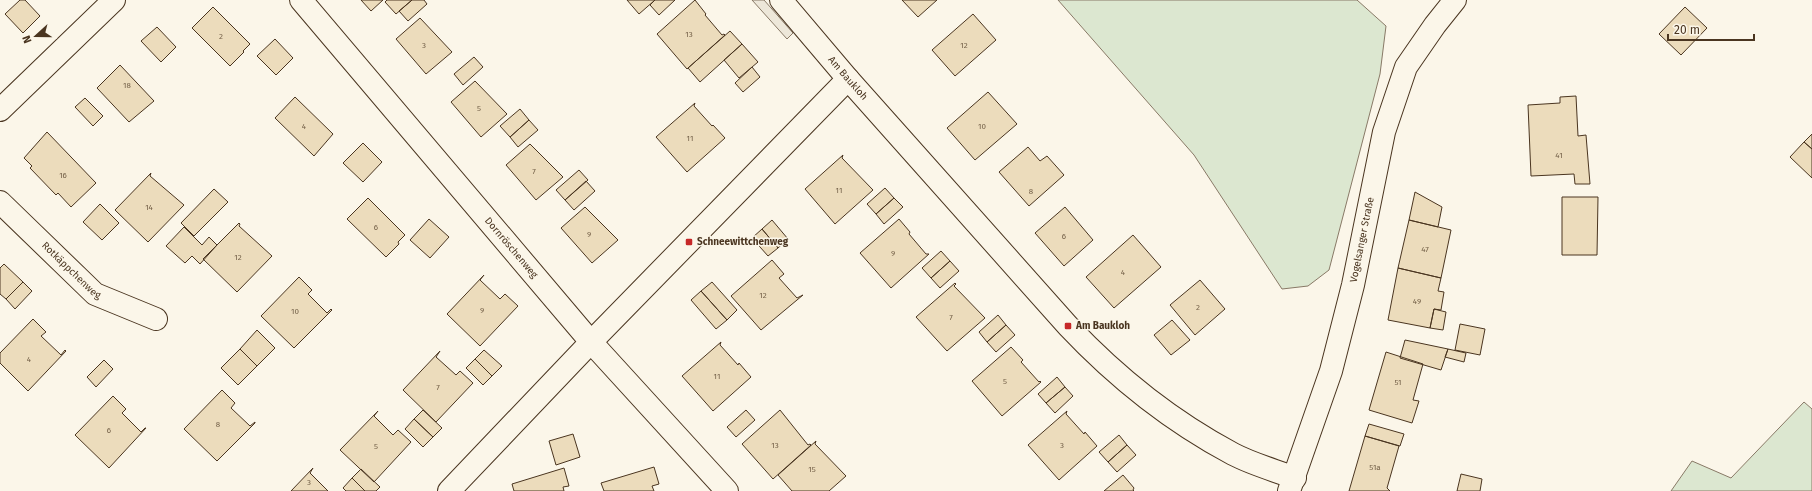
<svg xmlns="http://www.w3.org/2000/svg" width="1812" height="491" viewBox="0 0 1812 491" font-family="'Fira Sans',sans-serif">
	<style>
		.green { fill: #dce7d0; stroke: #887966 }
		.parking { fill: #ede7d9; stroke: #887966 }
		.building { fill: #ecdcbc; stroke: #4a3520 }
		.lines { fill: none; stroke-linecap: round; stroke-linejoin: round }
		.minor-casing { stroke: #4a3520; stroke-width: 24 }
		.minor { stroke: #fbf6e9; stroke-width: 22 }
		.poi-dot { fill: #c62828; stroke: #fbf6e9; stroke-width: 1.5 }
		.labels { text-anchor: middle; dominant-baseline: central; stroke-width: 3; stroke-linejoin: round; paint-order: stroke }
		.number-label { font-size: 8px; fill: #725f47 }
		.street-label { font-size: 10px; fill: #4a3520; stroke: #fbf6e9 }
		.poi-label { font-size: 10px; font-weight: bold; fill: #4a3520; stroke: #fbf6e9; text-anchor: start }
	</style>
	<rect width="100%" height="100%" fill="#fbf6e9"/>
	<!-- green -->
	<path class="green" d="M1058,0H1357L1386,26L1380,74L1329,270L1308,286L1282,289L1194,155Z
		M1804,402L1812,409V491H1671L1692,461L1731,478Z"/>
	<!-- parking -->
	<path class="parking" d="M752,0H764L793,33L787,39Z"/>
	<!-- building -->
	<path class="building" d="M20,0H25L40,16L23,33L5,14Z
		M361,0H383L371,11Z
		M387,0H412L396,14L385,2Z
		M412,0H424L427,4L408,21L399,11Z
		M627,0H655L639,14Z
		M655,0H675L659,15L650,5Z
		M695,0L706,14L705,15L722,35L724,34L725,35L687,69L657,34Z
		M902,0H937L918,17Z
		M213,7L250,44L243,51L244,52L230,66L192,28Z
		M1685,7L1707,28L1681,55L1659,34Z
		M973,14L996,40L955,76L932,50Z
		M420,18L452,52L426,74L396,39Z
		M157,27L176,47L161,62L141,41Z
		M730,31L742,44L700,82L688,68Z
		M275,39L293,58L276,75L257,56Z
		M742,44L758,62L739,78L724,60Z
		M474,57L483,67L463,85L454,74Z
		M120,65L154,101L129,122L97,88Z
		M752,67L760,77L743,92L735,83Z
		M475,81L507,114L481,137L451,102Z
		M988,92L1017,124L975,160L947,128Z
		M1576,96L1578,136L1586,135L1590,184H1575L1574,174L1531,176L1528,105L1560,103V97Z
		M295,97L333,134L314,156L275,118Z
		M85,98L103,116L93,126L75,107Z
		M695,103L694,106L712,126L713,125L725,138L687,172L656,137Z
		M520,109L529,120L510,137L500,126Z
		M529,120L538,130L518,147L510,137Z
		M47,132L96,183L71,207L58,193L56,195L30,168L32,166L24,158Z
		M1812,134V149L1804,142Z
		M1804,142L1812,149V178L1790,157Z
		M363,143L382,162L363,182L343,163Z
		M530,144L563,177L536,200L506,165Z
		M1028,147L1040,161L1047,156L1064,175L1029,206L999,172Z
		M843,155L842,158L873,190L835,224L805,189Z
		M579,170L588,180L565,200L556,190Z
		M151,173L150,176L184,205L148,242L115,210Z
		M586,181L595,191L574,210L565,200Z
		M885,188L894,198L876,214L867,204Z
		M214,189L228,202L194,236L181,223Z
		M1415,192L1442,207L1438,227L1409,220Z
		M1562,197H1598L1597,255H1562Z
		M368,198L405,235L398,242L399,244L386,257L347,219Z
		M894,198L903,207L884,224L876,214Z
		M100,204L119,223L102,240L83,222Z
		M585,207L618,240L592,263L561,228Z
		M1065,207L1093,240L1064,266L1035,233Z
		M429,219L449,237L430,258L410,240Z
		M899,219L910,232L909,234L926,254H929L891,288L860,253Z
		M772,220L788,239L778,248L762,229Z
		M1409,220L1451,230L1441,278L1398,268Z
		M239,223L240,224L239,226L272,256L237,292L203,259Z
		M184,227L202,245L209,237L217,245L200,264L192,256L185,263L166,246Z
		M762,229L778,248L768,256L752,238Z
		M1133,235L1161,267L1114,308L1086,277Z
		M941,251L950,261L931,278L922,268Z
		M772,260L784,274L779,278L797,298L803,295L761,330L731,296Z
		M950,261L959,271L940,288L931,278Z
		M4,264L23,282L6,299L0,294V268Z
		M1398,268L1441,278L1438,291L1444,292L1441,310L1434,309L1430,328L1388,320Z
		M484,275L480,280L500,299L505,294L518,306L480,346L447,314Z
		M299,277L312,290L308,294L327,313L331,309L332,310L294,348L261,316Z
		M1200,280L1225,309L1195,335L1170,305Z
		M23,282L32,291L15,309L6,299Z
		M712,282L737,310L727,320L701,291Z
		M955,283L956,284L954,286L985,318L947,351L916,317Z
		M701,291L727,320L716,329L691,300Z
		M1434,309L1446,312L1443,330L1430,328Z
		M998,315L1006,325L987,342L979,332Z
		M33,319L46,332L41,336L61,355L65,350L66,351L28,391L0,363V353Z
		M1172,320L1190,340L1171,355L1154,335Z
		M1460,324L1485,329L1480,355L1455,350Z
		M1006,325L1015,335L996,352L987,342Z
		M257,330L275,348L257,366L240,349Z
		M1405,340L1448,349L1441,370L1400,358Z
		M721,342L720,345L738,365L739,363L751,377L713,411L682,376Z
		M1011,347L1023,360L1021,362L1039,382L1040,381L1041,382L1002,416L972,381Z
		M240,349L257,366L238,385L221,368Z
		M1448,349L1466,353L1464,362L1445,357Z
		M484,350L502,366L492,376L475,359Z
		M440,351L436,357L456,375L460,371L473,383L436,422L403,390Z
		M1386,352L1423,364L1413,400L1419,401L1412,423L1369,410Z
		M475,359L492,376L483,385L466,368Z
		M104,360L113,369L96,387L87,377Z
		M1057,377L1065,387L1046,403L1038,394Z
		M1065,387L1073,396L1055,413L1046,403Z
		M222,390L235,403L231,408L250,426L255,422V423L217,461L184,429Z
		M113,396L126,409L122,413L141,432L145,428H146L109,468L75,435Z
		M423,410L442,428L433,437L414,419Z
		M746,410L755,420L736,437L727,427Z
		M780,410L808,445L810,444L811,445L773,479L742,444Z
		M378,411L374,416L393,435L398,430L411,442L374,482L340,450Z
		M1067,411L1066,414L1084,434L1085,432L1097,446L1059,480L1028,445Z
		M414,419L433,437L423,447L405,429Z
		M1369,424L1404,434L1400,446L1365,436Z
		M573,434L580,457L556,465L549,441Z
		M1119,435L1127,445L1108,462L1099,452Z
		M1365,436L1399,446L1387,488L1390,491H1349Z
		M816,441L815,444L846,476L829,491H792L778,475Z
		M1127,445L1136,455L1117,472L1108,462Z
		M654,467L659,484L652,486L654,491H604L601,483Z
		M313,468L310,473L328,491H291Z
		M564,468L569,486L563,487L564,491H514L512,484Z
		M361,469L380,487L376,491H365L352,478Z
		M1461,474L1482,479L1480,491H1457Z
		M1123,475L1134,488L1133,490L1134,491H1104Z
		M352,478L365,491H346L343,488Z"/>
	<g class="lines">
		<!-- minor casing -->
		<g class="minor-casing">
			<g id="minor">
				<path id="s1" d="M301,0L591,342L727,491"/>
				<path id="s2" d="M781,0L848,79L1068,326C1116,377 1171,421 1233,454C1252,464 1274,470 1295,478"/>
				<path d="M0,110L114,0"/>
				<path id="s3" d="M0,202L95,294L156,319"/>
				<path d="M449,491L591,342L848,79"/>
				<path id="s4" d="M1289,491L1331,371L1353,285L1384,132L1406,67L1435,25L1455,0"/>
			</g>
		</g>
		<!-- minor -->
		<use href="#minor" class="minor"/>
	</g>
	<!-- markers -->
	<g class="poi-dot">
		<rect x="685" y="238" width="8" height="8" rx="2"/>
		<rect x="1064" y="322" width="8" height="8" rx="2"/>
	</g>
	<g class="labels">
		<!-- number labels -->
		<g class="number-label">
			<text x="689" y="34">13</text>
			<text x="221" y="36">2</text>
			<text x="424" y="45">3</text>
			<text x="964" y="45">12</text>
			<text x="127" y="85">18</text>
			<text x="479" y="108">5</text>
			<text x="304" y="126">4</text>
			<text x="982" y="126">10</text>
			<text x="690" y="138">11</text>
			<text x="1559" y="155">41</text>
			<text x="534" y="171">7</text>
			<text x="63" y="175">16</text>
			<text x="839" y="190">11</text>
			<text x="1031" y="191">8</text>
			<text x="149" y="207">14</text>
			<text x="376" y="227">6</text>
			<text x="589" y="234">9</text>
			<text x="1064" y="236">6</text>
			<text x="1425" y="249">47</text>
			<text x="893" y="253">9</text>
			<text x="238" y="257">12</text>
			<text x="1123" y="272">4</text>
			<text x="763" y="295">12</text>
			<text x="1417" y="301">49</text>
			<text x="1198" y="307">2</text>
			<text x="482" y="310">9</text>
			<text x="295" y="311">10</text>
			<text x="951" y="317">7</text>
			<text x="29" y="359">4</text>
			<text x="717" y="376">11</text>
			<text x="1005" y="381">5</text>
			<text x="1398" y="382">51</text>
			<text x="438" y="387">7</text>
			<text x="218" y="424">8</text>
			<text x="109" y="430">6</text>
			<text x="775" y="445">13</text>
			<text x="1062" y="445">3</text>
			<text x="376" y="446">5</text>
			<text x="1375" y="467">51a</text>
			<text x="812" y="469">15</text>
			<text x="309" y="482">3</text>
		</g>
		<!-- street labels -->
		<g class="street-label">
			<text stroke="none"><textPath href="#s2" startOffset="103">Am Baukloh</textPath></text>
			<text stroke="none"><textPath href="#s4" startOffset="262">Vogelsanger Straße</textPath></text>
			<text stroke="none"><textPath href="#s1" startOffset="325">Dornröschenweg</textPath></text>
			<text stroke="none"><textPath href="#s3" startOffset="99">Rotkäppchenweg</textPath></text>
		</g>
		<!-- poi labels -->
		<g class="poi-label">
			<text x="697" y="242">Schneewittchenweg</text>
			<text x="1076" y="326">Am Baukloh</text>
		</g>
	</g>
	<!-- north arrow -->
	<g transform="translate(36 36) rotate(249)" stroke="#fbf6e9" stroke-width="3" paint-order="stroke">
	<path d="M0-3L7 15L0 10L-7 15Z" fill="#4a3520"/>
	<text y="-6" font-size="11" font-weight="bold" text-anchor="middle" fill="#4a3520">N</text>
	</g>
	<!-- scale -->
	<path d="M1668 34v6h86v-6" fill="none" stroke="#4a3520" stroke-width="2"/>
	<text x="1674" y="34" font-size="12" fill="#4a3520" stroke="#fbf6e9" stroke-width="3" paint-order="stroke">20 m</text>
</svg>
